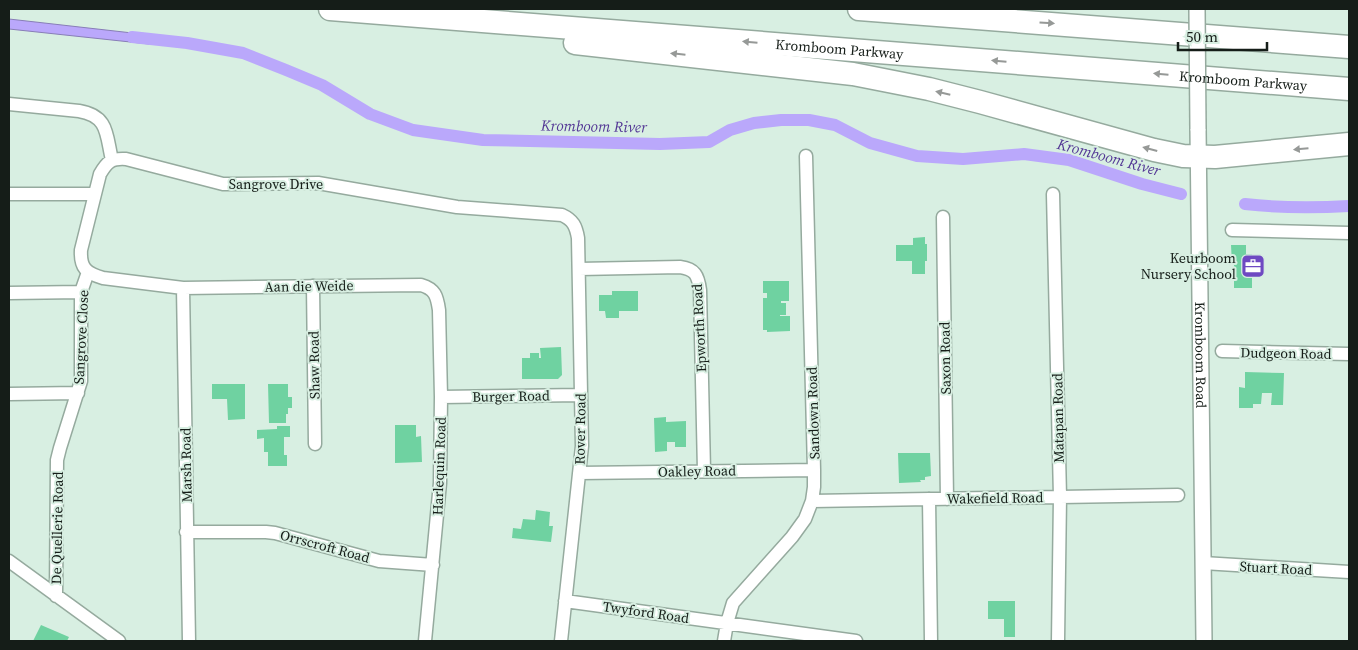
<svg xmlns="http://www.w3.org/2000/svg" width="1358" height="650" viewBox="0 0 1358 650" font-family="'Source Serif 4',serif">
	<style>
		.water { fill: #baa8fb; stroke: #887eb7 }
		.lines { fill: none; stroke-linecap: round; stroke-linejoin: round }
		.canal { stroke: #baa8fb; stroke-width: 12 }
		.building { fill: #6fd2a1 }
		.minor-casing { stroke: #95aa9e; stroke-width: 15 }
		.tertiary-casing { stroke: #95aa9e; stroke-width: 18 }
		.motorway-casing { stroke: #95aa9e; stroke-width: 25 }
		.minor { stroke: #fff; stroke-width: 12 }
		.tertiary { stroke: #fff; stroke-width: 15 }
		.motorway { stroke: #fff; stroke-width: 22 }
		.tertiary-bridge-casing { stroke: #95aa9e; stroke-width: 18; stroke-linecap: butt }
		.tertiary-bridge { stroke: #fff; stroke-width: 15 }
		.oneway { fill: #969997 }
		.labels { text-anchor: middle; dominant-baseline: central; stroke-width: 4; stroke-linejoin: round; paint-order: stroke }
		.street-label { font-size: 14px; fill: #151d18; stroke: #d8efe2 }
		.poi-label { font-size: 14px; fill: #151d18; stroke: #d8efe2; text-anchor: end }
		.water-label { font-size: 15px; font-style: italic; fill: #533795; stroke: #d8efe2 }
	</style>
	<rect width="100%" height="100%" fill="#d8efe2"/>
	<!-- water -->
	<path class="water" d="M9,19L150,35L149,44L9,29Z"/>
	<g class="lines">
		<!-- canal -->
		<path class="canal" d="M132,37L187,43L243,53L286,70L322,85L370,114L413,130L483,140L660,144L709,142L730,130L754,123L781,120H809L835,125L870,143L917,156L963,159L1024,154L1069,160L1142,184L1181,194
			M1245,204C1280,208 1314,208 1349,206"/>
	</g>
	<!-- building -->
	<path class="building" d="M925,237V244H927V261H925V274H912V261H896V245H913V238Z
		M1231,245H1246V254H1252V288H1234V264H1232Z
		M763,281H789V301H781V303H786V315H780V316H790V331L767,332V330H763V298H767V293H763Z
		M612,291H638V311H619V318H606L605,311H599V295H612Z
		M561,347L562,375L558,379H522V358H530V353H539V358H541L540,348Z
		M1245,372L1284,373L1283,405H1271L1272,393H1262L1261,404H1253V408H1239V387L1245,388Z
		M212,384H245V419L228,420L227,399H212Z
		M268,384H288V397H292V408H288V414H286V423H269Z
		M666,417V422L686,421V447H675V442H667V451L655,452L654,418Z
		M395,425H416V437L421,436L422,462L395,463Z
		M277,426H290V437H284V455H287V466H268V452H264V438L257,439V430L277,429Z
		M898,453H930L931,476L925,477V480H920L921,482L899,483Z
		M536,510L550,512L549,526H553L551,542L512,538L513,528L521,529L523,519L535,520Z
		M988,601H1015V637H1004V619H988Z
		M41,625L69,637L67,641H33Z"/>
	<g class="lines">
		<!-- minor casing -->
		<g class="minor-casing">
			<path id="minor" d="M9,104L79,111C109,116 106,135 112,160
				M9,194H94
				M1053,194L1060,497L1058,641
				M943,217L947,499
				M1232,230L1349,233
				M579,269L680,267C695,269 698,275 700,290L704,471
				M313,286L315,444
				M183,288L189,641
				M9,293L81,292
				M1222,351L1349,354
				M9,394L78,393
				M441,397L581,395
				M579,473L814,470
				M929,499L931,641
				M812,501L1178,495
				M186,532H266L275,533L379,561L433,565
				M9,561L119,641
				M1203,563L1349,572
				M56,596L57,460L60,448L81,381V292L88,272
				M565,601L856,641
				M425,641L440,483L441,397L439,310C437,296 435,289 421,285L183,288L103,278C86,273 80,268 81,250L100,174C107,162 111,158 126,159L223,184H235L318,183L457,207L562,215C573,220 576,226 578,238L582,446L561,641
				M724,641L727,623L733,603L792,537L805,519L812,501L814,487V470L806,156"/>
		</g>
		<!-- tertiary casing -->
		<g class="tertiary-casing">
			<g id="tertiary">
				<path id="s1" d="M1198,129L1204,641"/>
			</g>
		</g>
		<!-- motorway casing -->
		<g class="motorway-casing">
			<g id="motorway">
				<path id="s2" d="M330,9L1349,89"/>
				<path d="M859,9L1349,47"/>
				<path d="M575,43L853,74L929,89L980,102L1154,150L1183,156L1215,157L1349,144"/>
			</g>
		</g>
		<!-- minor -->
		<use href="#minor" class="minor"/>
		<!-- tertiary -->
		<use href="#tertiary" class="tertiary"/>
		<!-- motorway -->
		<use href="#motorway" class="motorway"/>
		<!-- tertiary-bridge casing -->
		<g class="tertiary-bridge-casing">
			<path id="tertiary-bridge" d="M1197,9L1198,129"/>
		</g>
		<!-- tertiary-bridge -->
		<use href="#tertiary-bridge" class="tertiary-bridge"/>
	</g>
	<!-- one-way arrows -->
	<defs><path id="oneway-solid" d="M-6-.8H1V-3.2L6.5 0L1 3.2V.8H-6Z" transform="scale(1.25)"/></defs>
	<g class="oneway">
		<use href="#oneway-solid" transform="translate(1047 23) rotate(4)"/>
		<use href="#oneway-solid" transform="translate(750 42) rotate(-175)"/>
		<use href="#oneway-solid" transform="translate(678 54) rotate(-174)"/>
		<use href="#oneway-solid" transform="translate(999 61) rotate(-175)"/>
		<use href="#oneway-solid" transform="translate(1161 74) rotate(-175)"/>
		<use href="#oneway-solid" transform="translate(943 93) rotate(-167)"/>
		<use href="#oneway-solid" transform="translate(1150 149) rotate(-165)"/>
		<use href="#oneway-solid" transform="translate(1301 149) rotate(175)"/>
	</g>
	<!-- icons -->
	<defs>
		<g id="office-square" transform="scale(1.25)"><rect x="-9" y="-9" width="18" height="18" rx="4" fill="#6e49c2" stroke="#d8efe2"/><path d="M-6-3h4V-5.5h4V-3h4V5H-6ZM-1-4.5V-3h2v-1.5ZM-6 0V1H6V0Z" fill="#fff"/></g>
	</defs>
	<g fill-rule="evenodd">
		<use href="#office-square" x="1253" y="266"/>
	</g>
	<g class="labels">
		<!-- street labels -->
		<g class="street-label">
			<text stroke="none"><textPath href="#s2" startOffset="511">Kromboom Parkway</textPath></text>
			<text stroke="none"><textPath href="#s2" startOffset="916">Kromboom Parkway</textPath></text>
			<text x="276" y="184">Sangrove Drive</text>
			<text transform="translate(309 286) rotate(-1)">Aan die Weide</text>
			<text transform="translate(699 328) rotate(-93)">Epworth Road</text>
			<text transform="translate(81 337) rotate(-87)">Sangrove Close</text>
			<text transform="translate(1286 353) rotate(1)">Dudgeon Road</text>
			<text stroke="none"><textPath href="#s1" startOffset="226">Kromboom Road</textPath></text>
			<text transform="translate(945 358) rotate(-91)">Saxon Road</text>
			<text transform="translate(314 365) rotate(-91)">Shaw Road</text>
			<text transform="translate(511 396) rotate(-1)">Burger Road</text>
			<text transform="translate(813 413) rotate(-92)">Sandown Road</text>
			<text transform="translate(1058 418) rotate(-91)">Matapan Road</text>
			<text transform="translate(580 429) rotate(-89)">Rover Road</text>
			<text transform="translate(186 465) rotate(-91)">Marsh Road</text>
			<text transform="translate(439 466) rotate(-88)">Harlequin Road</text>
			<text transform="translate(697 471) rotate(-1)">Oakley Road</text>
			<text transform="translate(995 498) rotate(-1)">Wakefield Road</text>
			<text transform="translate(57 528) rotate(-89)">De Quellerie Road</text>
			<text transform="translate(325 546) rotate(15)">Orrscroft Road</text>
			<text transform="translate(1276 568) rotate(3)">Stuart Road</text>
			<text transform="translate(646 612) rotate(8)">Twyford Road</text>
		</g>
		<!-- poi labels -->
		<g class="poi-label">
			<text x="1236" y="258">Keurboom<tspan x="1236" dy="16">Nursery School</tspan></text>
		</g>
		<!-- water labels -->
		<g class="water-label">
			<text transform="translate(594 126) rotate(1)">Kromboom River</text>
			<text transform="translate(1109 157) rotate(15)">Kromboom River</text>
		</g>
	</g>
	<!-- border -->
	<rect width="1358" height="650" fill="none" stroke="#151d18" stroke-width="20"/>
	<!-- scale -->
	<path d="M1178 42v8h89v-8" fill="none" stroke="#151d18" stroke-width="2.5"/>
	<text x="1186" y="42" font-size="15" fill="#151d18" stroke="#d8efe2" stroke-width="4" paint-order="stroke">50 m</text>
</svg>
